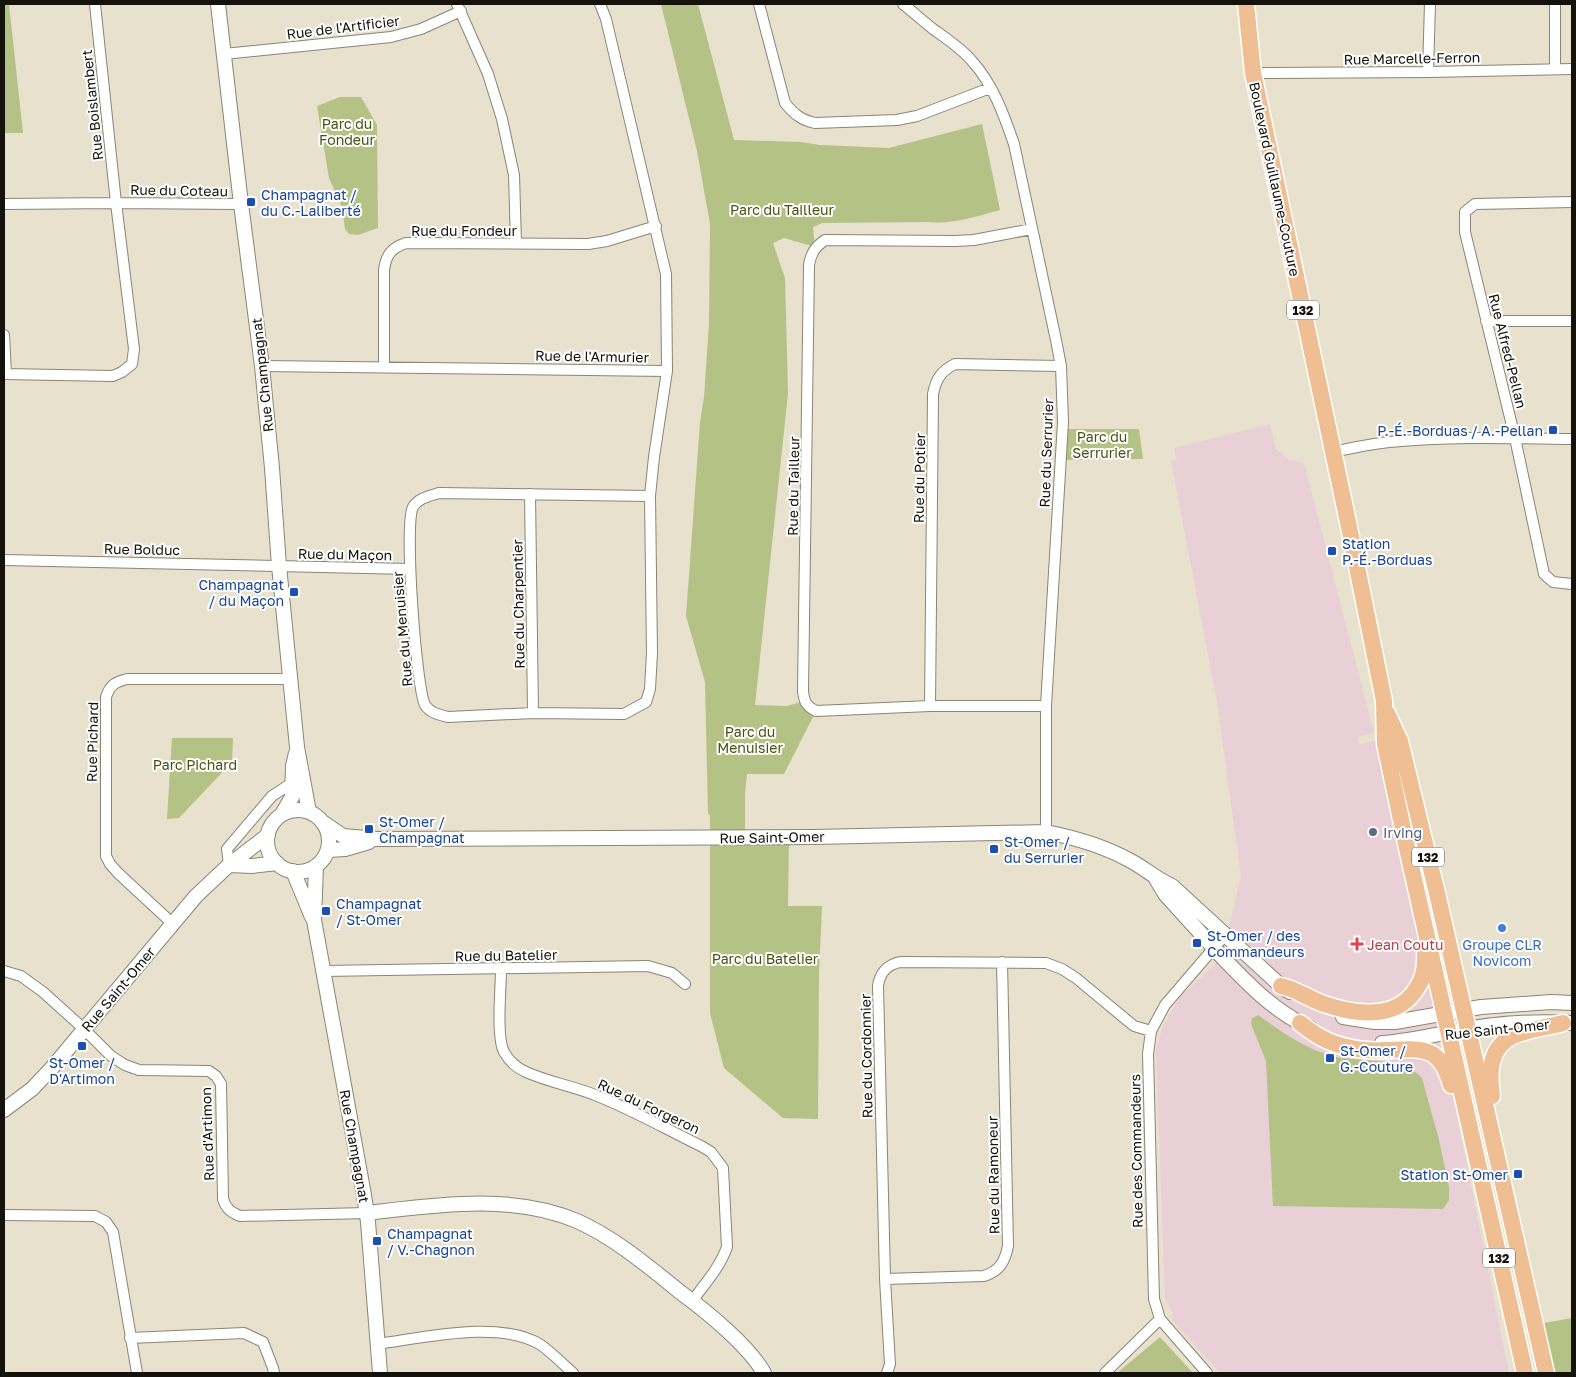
<svg xmlns="http://www.w3.org/2000/svg" width="1576" height="1377" viewBox="0 0 1576 1377" font-family="'Golos Text',sans-serif">
	<style>
		.commercial { fill: #e9d0d6 }
		.green { fill: #b4c286 }
		.lines { fill: none; stroke-linecap: round; stroke-linejoin: round }
		.street-casing { stroke: #8a8574; stroke-width: 12 }
		.secondary-casing { stroke: #8a8574; stroke-width: 16 }
		.primary-casing { stroke: #fff; stroke-width: 19 }
		.street { stroke: #fff; stroke-width: 10 }
		.secondary { stroke: #fff; stroke-width: 14 }
		.primary { stroke: #efbe92; stroke-width: 16 }
		.transit-dot { fill: #1a4fb4; stroke: #fff; stroke-width: 2 }
		.service-dot { fill: #5c6f8a; stroke: #fff; stroke-width: 2 }
		.shop-dot { fill: #3f7fe0; stroke: #fff; stroke-width: 2 }
		.health-dot { fill: #e0444e; stroke: #fff; stroke-width: 2 }
		.labels { text-anchor: middle; dominant-baseline: central; stroke-width: 4; stroke-linejoin: round; paint-order: stroke }
		.shield { fill: #fff; stroke: #5a5954; stroke-width: 1 }
		.shield-label { font-size: 12px; font-weight: bold; fill: #14120b }
		.street-label { font-size: 14px; fill: #14120b; stroke: #fff }
		.park-label { font-size: 14px; fill: #485310; stroke: #fff }
		.transit-label { font-size: 14px; fill: #164399; stroke: #fff; text-anchor: start }
		.service-label { font-size: 14px; fill: #4e5e75; stroke: #fff; text-anchor: start }
		.health-label { font-size: 14px; fill: #be3a42; stroke: #fff; text-anchor: start }
		.shop-label { font-size: 14px; fill: #366cbe; stroke: #fff }
	</style>
	<rect width="100%" height="100%" fill="#e7e1ce"/>
	<!-- commercial -->
	<path class="commercial" d="M1270,424L1276,449L1290,460L1304,463L1374,733L1358,737L1359,744L1380,740L1434,984L1441,1062L1448,1072L1509,1373H1220L1173,1321L1172,1312L1165,1298L1156,1050L1162,1028L1180,997L1216,963L1230,923L1241,876L1217,702L1171,461L1177,460L1174,448Z"/>
	<!-- green -->
	<path class="green" d="M4,4H9L23,133H4Z
		M661,4H698L734,140L801,142L820,145L889,148L982,124L1000,210C977,216 952,225 928,222L822,223L813,227L815,247L784,238L773,243L785,278L788,393L755,705L787,706L804,701L816,711L784,774H747L745,793V837L789,838L788,906H822L819,973L818,1119L783,1118L724,1068L710,1013V815L708,814L705,682L686,616L700,422L704,397L709,324L710,224L697,151Z
		M340,97H361L377,125L378,228L358,235L349,234L345,229L342,207L329,178L317,106Z
		M1063,429H1139L1143,459L1061,460Z
		M172,738H233L232,762L179,818L167,819Z
		M1258,1015C1281,1031 1305,1049 1333,1056C1360,1063 1401,1055 1422,1078L1439,1140L1449,1187V1200L1443,1209L1273,1206L1266,1061L1251,1024L1252,1018Z
		M1572,1318V1373H1554L1544,1323Z
		M1160,1337L1193,1373H1117Z"/>
	<g class="lines">
		<!-- street casing -->
		<g class="street-casing">
			<path id="street" d="M457,4L488,74L502,119L514,175L516,243
				M600,4L606,19L666,274L667,371L654,457L650,496L652,653L650,689L646,702L624,714L533,713L448,717C440,715 430,713 425,705C416,687 404,524 413,507C418,498 430,496 439,493L650,496
				M759,4L785,103C794,114 801,120 815,123L897,120L917,116L990,88
				M903,4C913,12 923,21 933,29C947,39 961,48 972,61C993,84 1004,115 1014,144L1056,340L1061,366L1063,422L1046,706V832
				M1555,4V69
				M224,54L391,37L421,29L461,11
				M1428,72L1430,4
				M1253,73L1428,72L1572,69
				M1572,202L1475,204L1465,212V232L1515,438L1544,574L1553,582L1572,584
				M4,204L116,203L241,204
				M1032,229L974,240L955,241L825,240C815,247 811,253 809,265L803,691C804,701 806,706 816,711L930,706H1046
				M1486,321H1572
				M4,335L6,374
				M262,366L667,371
				M384,367V270C386,255 391,248 406,243L588,244L607,241L656,226
				M4,374L113,376L122,372L132,364L134,349L116,203L95,4
				M1333,452C1351,448 1370,444 1389,442C1450,436 1512,438 1572,439
				M530,494L533,713
				M4,560L410,569
				M930,706L933,394C936,379 941,371 955,364L1061,366
				M229,865L227,849L272,796L292,783
				M173,924L118,873L110,864L106,856V697C110,685 115,682 127,679H291
				M501,969C501,989 496,1037 504,1052C509,1061 517,1068 526,1072C548,1082 573,1086 595,1095C631,1109 666,1129 701,1146L711,1152L723,1168L727,1247C720,1267 705,1284 692,1301
				M4,971L21,976L43,992L84,1029L111,1056L125,1065L139,1070L209,1071L216,1076L221,1084L223,1199C226,1209 231,1212 240,1216L367,1213
				M323,971L648,966L672,973L685,984
				M4,1215L95,1216L106,1222L113,1232L137,1373
				M885,1279L984,1276C1000,1271 1005,1261 1008,1246L1002,962
				M130,1338L244,1333L263,1342L273,1368L274,1373
				M377,1344C424,1338 499,1319 541,1345C552,1353 563,1364 573,1373
				M887,1373L890,1364L885,1279L878,986C880,972 887,965 900,962L1046,963L1062,969L1076,978L1134,1026L1151,1031
				M1105,1373L1160,1319
				M1207,1373L1160,1319L1154,1299L1148,1054L1151,1031L1165,1005L1225,935"/>
		</g>
		<!-- secondary casing -->
		<g class="secondary-casing">
			<path id="secondary" d="M218,4L241,204L262,366L272,468L279,566L297,747L309,812
				M267 841a31 31 0 1 1 62 0a31 31 0 1 1-62 0Z
				M282,814L292,797L293,766L296,753
				M324,823L343,836L377,839L814,837L1046,832C1077,838 1104,846 1131,861C1146,869 1156,879 1172,886L1281,986L1290,992
				M328,850L345,849L369,842
				M229,865L252,866L277,863
				M316,866L314,920L364,1195L368,1222L380,1373
				M293,871L312,917
				M1156,879L1165,894C1185,916 1204,937 1224,959C1250,986 1275,1012 1310,1028
				M1343,1017L1375,1022H1395L1481,1007L1551,1002L1572,1003
				M1382,1043C1410,1041 1438,1034 1465,1029C1500,1023 1537,1021 1572,1023
				M4,1110L32,1089L51,1069L196,896L229,865L268,835
				M367,1213C436,1205 511,1193 577,1221C615,1238 648,1266 680,1292C706,1311 749,1346 764,1373"/>
		</g>
		<!-- primary casing -->
		<g class="primary-casing">
			<path id="primary" d="M1246,4L1253,73L1349,527L1384,701L1385,744L1407,848L1525,1373
				M1387,713L1400,741L1437,893L1546,1373
				M1281,986C1296,989 1309,999 1324,1004C1350,1013 1390,1020 1411,996C1422,983 1426,971 1425,954
				M1300,1023C1315,1035 1328,1043 1347,1047C1359,1050 1373,1051 1386,1050C1421,1049 1440,1044 1451,1085
				M1492,1096C1488,1069 1490,1042 1521,1033C1535,1028 1549,1027 1563,1023"/>
		</g>
		<!-- street -->
		<use href="#street" class="street"/>
		<!-- secondary -->
		<use href="#secondary" class="secondary"/>
		<!-- primary -->
		<use href="#primary" class="primary"/>
	</g>
	<!-- markers -->
	<g class="transit-dot">
		<rect x="246" y="197" width="10" height="10" rx="2.5"/>
		<rect x="1548" y="425" width="10" height="10" rx="2.5"/>
		<rect x="1327" y="546" width="10" height="10" rx="2.5"/>
		<rect x="289" y="587" width="10" height="10" rx="2.5"/>
		<rect x="364" y="824" width="10" height="10" rx="2.5"/>
		<rect x="989" y="844" width="10" height="10" rx="2.5"/>
		<rect x="321" y="906" width="10" height="10" rx="2.5"/>
		<rect x="1192" y="938" width="10" height="10" rx="2.5"/>
		<rect x="77" y="1041" width="10" height="10" rx="2.5"/>
		<rect x="1325" y="1053" width="10" height="10" rx="2.5"/>
		<rect x="1513" y="1169" width="10" height="10" rx="2.5"/>
		<rect x="372" y="1236" width="10" height="10" rx="2.5"/>
	</g>
	<circle class="service-dot" cx="1373" cy="832" r="5"/>
	<circle class="shop-dot" cx="1502" cy="928" r="5"/>
	<path class="health-dot" d="M1354.5 936.5h5v5h5v5h-5v5h-5v-5h-5v-5h5z"/>
	<g class="labels">
		<!-- shield labels -->
		<g class="shield">
			<rect x="1287" y="300.5" width="32" height="19" rx="4"/>
			<rect x="1412" y="847.5" width="32" height="19" rx="4"/>
			<rect x="1483" y="1248.5" width="32" height="19" rx="4"/>
		</g>
		<g class="shield-label">
			<text x="1303" y="310">132</text>
			<text x="1428" y="857">132</text>
			<text x="1499" y="1258">132</text>
		</g>
		<!-- street labels -->
		<g class="street-label">
			<text transform="translate(343 27) rotate(-7)">Rue de l'Artificier</text>
			<text transform="translate(1412 58) rotate(-1)">Rue Marcelle-Ferron</text>
			<text transform="translate(92 105) rotate(-96)">Rue Boislambert</text>
			<text transform="translate(1275 179) rotate(78)">Boulevard Guillaume-Couture</text>
			<text transform="translate(179 190) rotate(1)">Rue du Coteau</text>
			<text x="464" y="230">Rue du Fondeur</text>
			<text transform="translate(1508 351) rotate(76)">Rue Alfred-Pellan</text>
			<text transform="translate(592 356) rotate(1)">Rue de l'Armurier</text>
			<text transform="translate(262 375) rotate(-96)">Rue Champagnat</text>
			<text transform="translate(1046 453) rotate(-88)">Rue du Serrurier</text>
			<text transform="translate(919 478) rotate(-89)">Rue du Potier</text>
			<text transform="translate(793 486) rotate(-89)">Rue du Tailleur</text>
			<text transform="translate(142 549) rotate(1)">Rue Bolduc</text>
			<text transform="translate(345 554) rotate(1)">Rue du Maçon</text>
			<text transform="translate(518 604) rotate(-91)">Rue du Charpentier</text>
			<text transform="translate(402 629) rotate(-95)">Rue du Menuisier</text>
			<text transform="translate(92 742) rotate(-89)">Rue Pichard</text>
			<text transform="translate(772 837) rotate(-1)">Rue Saint-Omer</text>
			<text transform="translate(506 955) rotate(-1)">Rue du Batelier</text>
			<text transform="translate(118 989) rotate(-50)">Rue Saint-Omer</text>
			<text transform="translate(1497 1029) rotate(-6)">Rue Saint-Omer</text>
			<text transform="translate(866 1056) rotate(-91)">Rue du Cordonnier</text>
			<text transform="translate(649 1106) rotate(25)">Rue du Forgeron</text>
			<text transform="translate(207 1134) rotate(-92)">Rue d'Artimon</text>
			<text transform="translate(355 1146) rotate(80)">Rue Champagnat</text>
			<text transform="translate(1136 1151) rotate(-91)">Rue des Commandeurs</text>
			<text transform="translate(993 1175) rotate(-91)">Rue du Ramoneur</text>
		</g>
		<!-- park labels -->
		<g class="park-label">
			<text x="347" y="123">Parc du<tspan x="347" dy="16">Fondeur</tspan></text>
			<text x="782" y="209">Parc du Tailleur</text>
			<text x="1102" y="436">Parc du<tspan x="1102" dy="16">Serrurier</tspan></text>
			<text x="750" y="731">Parc du<tspan x="750" dy="16">Menuisier</tspan></text>
			<text x="195" y="764">Parc Pichard</text>
			<text x="765" y="958">Parc du Batelier</text>
		</g>
		<!-- transit labels -->
		<g class="transit-label">
			<text x="261" y="194">Champagnat /<tspan x="261" dy="16">du C.-Laliberté</tspan></text>
			<text x="1543" y="430" text-anchor="end">P.-É.-Borduas / A.-Pellan</text>
			<text x="1342" y="543">Station<tspan x="1342" dy="16">P.-É.-Borduas</tspan></text>
			<text x="284" y="584" text-anchor="end">Champagnat<tspan x="284" dy="16">/ du Maçon</tspan></text>
			<text x="379" y="821">St-Omer /<tspan x="379" dy="16">Champagnat</tspan></text>
			<text x="1004" y="841">St-Omer /<tspan x="1004" dy="16">du Serrurier</tspan></text>
			<text x="336" y="903">Champagnat<tspan x="336" dy="16">/ St-Omer</tspan></text>
			<text x="1207" y="935">St-Omer / des<tspan x="1207" dy="16">Commandeurs</tspan></text>
			<text x="1340" y="1050">St-Omer /<tspan x="1340" dy="16">G.-Couture</tspan></text>
			<text x="82" y="1062" text-anchor="middle">St-Omer /<tspan x="82" dy="16">D'Artimon</tspan></text>
			<text x="1508" y="1174" text-anchor="end">Station St-Omer</text>
			<text x="387" y="1233">Champagnat<tspan x="387" dy="16">/ V.-Chagnon</tspan></text>
		</g>
		<!-- service labels -->
		<g class="service-label">
			<text x="1383" y="832">Irving</text>
		</g>
		<!-- health labels -->
		<g class="health-label">
			<text x="1367" y="944">Jean Coutu</text>
		</g>
		<!-- shop labels -->
		<g class="shop-label">
			<text x="1502" y="944">Groupe CLR<tspan x="1502" dy="16">Novicom</tspan></text>
		</g>
	</g>
	<!-- border -->
	<rect width="1576" height="1377" fill="none" stroke="#14120b" stroke-width="10"/>
</svg>
